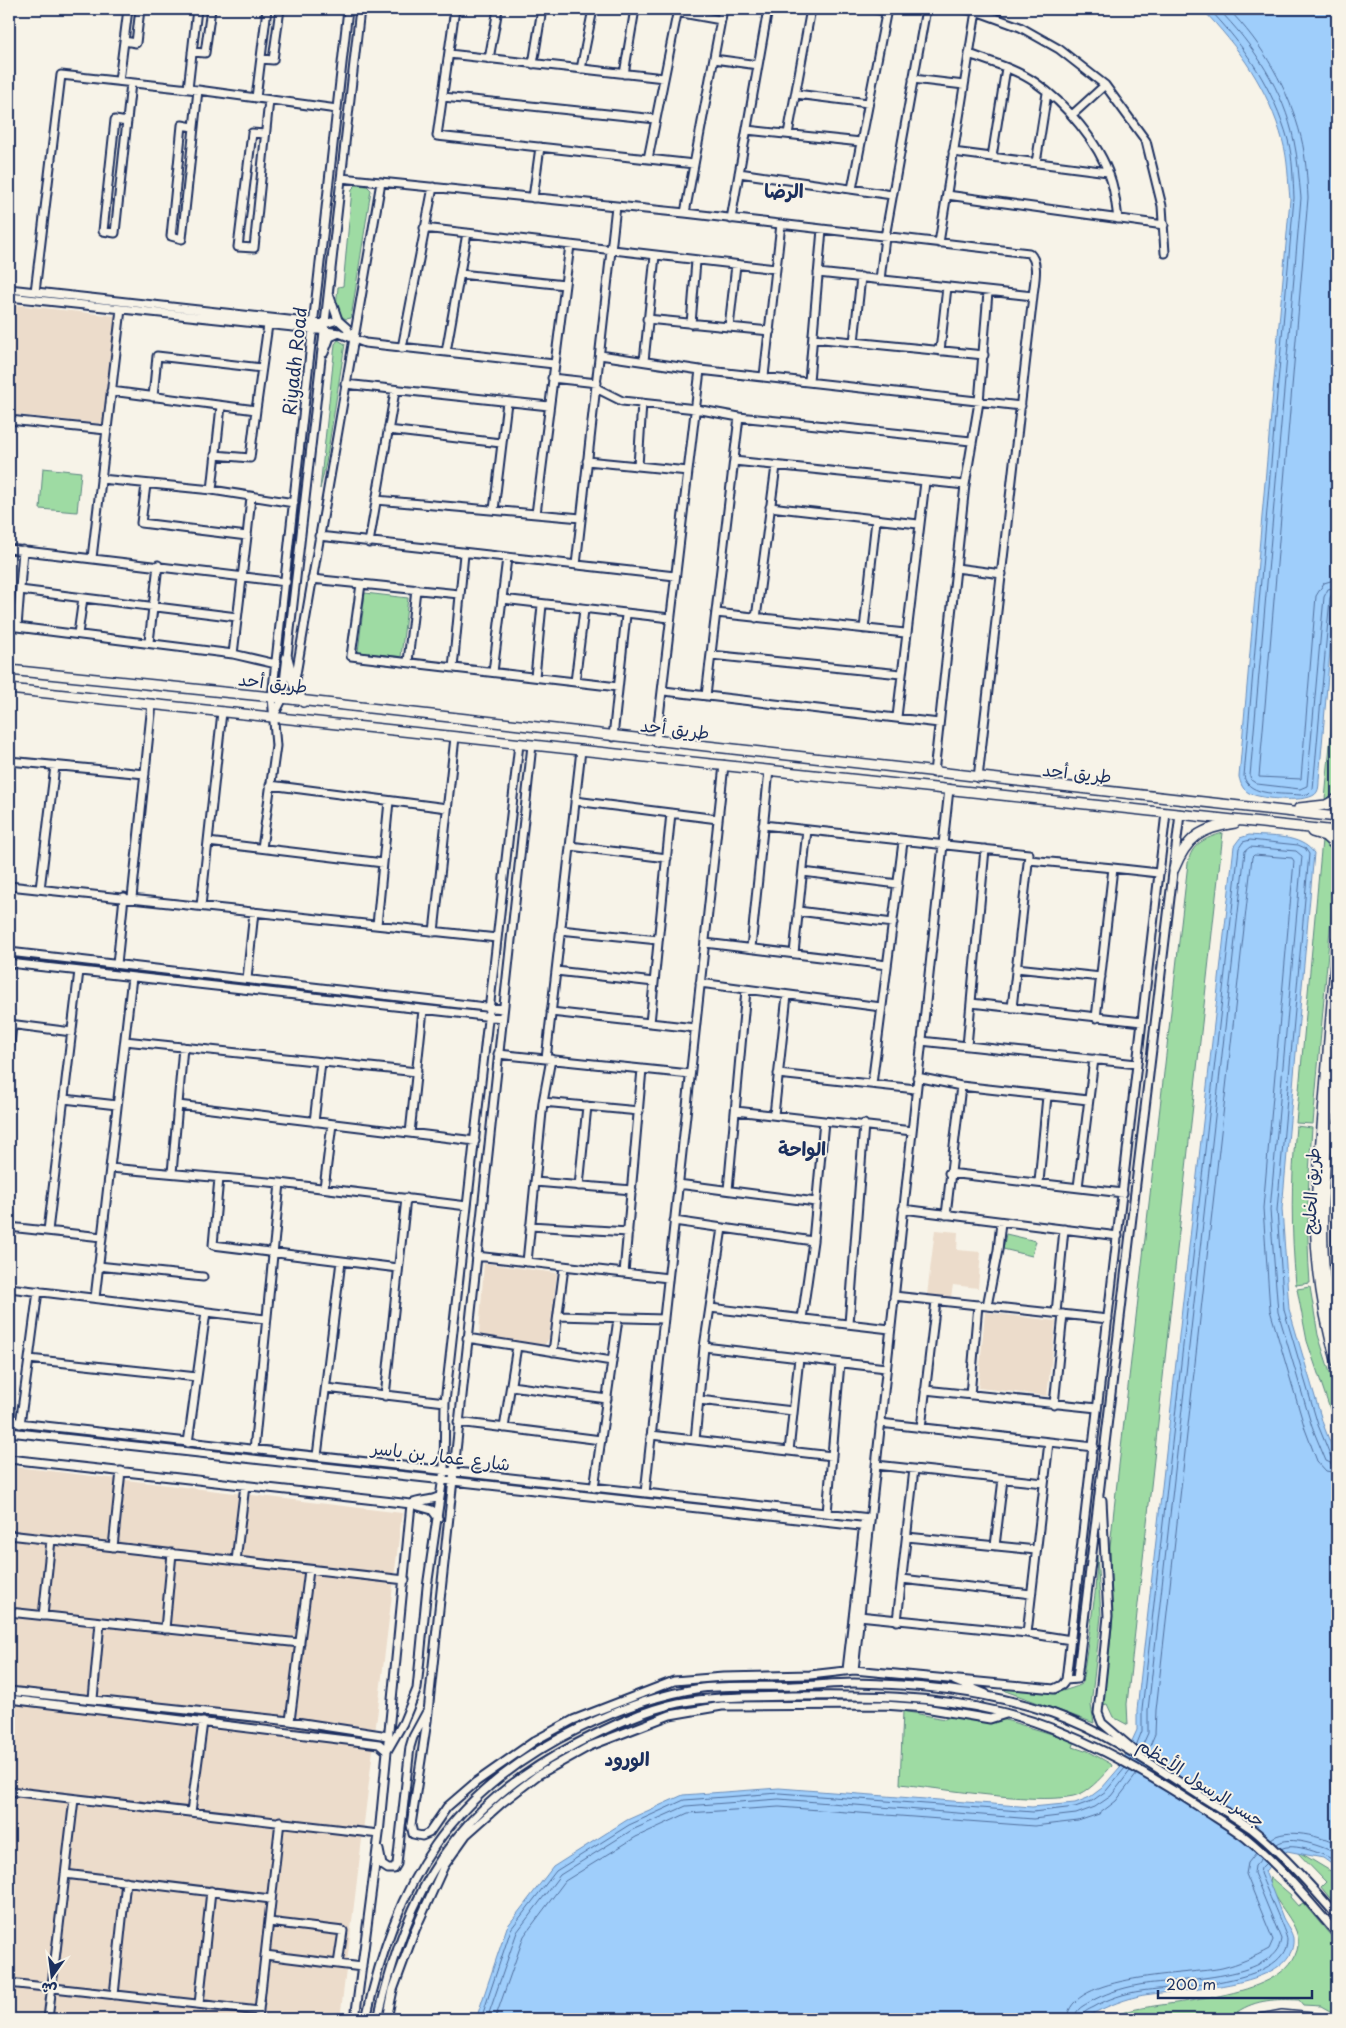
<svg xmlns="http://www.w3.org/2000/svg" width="1346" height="2028" viewBox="0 0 1346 2028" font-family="'Playpen Sans','Playpen Sans Arabic',sans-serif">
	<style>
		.built { fill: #ecdccb }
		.green { fill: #9edba3; stroke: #5c8580 }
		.water { fill: #9fcefb; stroke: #6a8ebc }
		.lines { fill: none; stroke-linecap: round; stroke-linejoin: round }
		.shore { stroke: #506f9d; stroke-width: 1 }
		.minor-casing { stroke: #1b2f5e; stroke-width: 11 }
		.major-casing { stroke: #1b2f5e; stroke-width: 12 }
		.minor { stroke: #f7f3e8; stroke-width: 7 }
		.major { stroke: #f7f3e8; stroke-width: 9 }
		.labels { text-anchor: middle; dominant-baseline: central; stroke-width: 4; stroke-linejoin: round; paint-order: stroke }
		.street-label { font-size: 18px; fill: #1b2f5e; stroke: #f7f3e8 }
		.neighbourhood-label { font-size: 19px; font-weight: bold; fill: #1b2f5e; stroke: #f7f3e8 }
	</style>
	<rect width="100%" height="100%" fill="#f7f3e8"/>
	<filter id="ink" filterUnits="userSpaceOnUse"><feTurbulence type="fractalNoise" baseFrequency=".02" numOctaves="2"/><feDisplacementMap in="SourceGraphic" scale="10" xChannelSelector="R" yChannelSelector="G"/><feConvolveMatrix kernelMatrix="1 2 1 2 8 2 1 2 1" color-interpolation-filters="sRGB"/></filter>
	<g filter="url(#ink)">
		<!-- built -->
		<path class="built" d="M9,304L116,316L104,424L9,414Z
			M935,1230L958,1232L957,1250L981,1252L978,1288L953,1285L951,1297L927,1295Z
			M484,1263L557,1273L549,1339L544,1345L479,1335Z
			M985,1312L1056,1321L1047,1396L978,1388Z
			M9,1466L402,1513L340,2019H9Z"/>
		<!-- green -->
		<path class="green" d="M356,185L367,186L371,190L351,318L346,319C333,312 337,300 338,287L343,286L352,189Z
			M338,340L345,344L326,463L320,489L335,344Z
			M43,468L81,472L77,512L40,509Z
			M365,593L408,598L401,657L358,652Z
			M1337,666V792L1325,800Z
			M1223,833L1127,1704L1128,1725L1113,1717L1107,1704L1103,1705L1112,1627L1110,1547L1114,1509L1188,863C1191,844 1205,838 1223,833Z
			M1322,840L1334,851L1336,860L1313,1124L1296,1123Z
			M1296,1126L1312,1128C1308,1180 1306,1231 1310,1283L1296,1285C1291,1229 1291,1182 1296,1126Z
			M1006,1234L1036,1241L1032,1256L1003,1249Z
			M1310,1287L1318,1335L1337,1395V1430L1307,1341L1297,1289Z
			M1097,1555L1101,1616L1091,1705L1094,1723L1008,1692L1000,1687L1051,1693C1057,1693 1078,1687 1082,1684L1095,1594Z
			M903,1711L945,1719L955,1715L984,1722L1002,1719L1075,1741L1073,1747L1085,1751L1086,1750L1111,1764L1112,1766C1102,1776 1093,1788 1080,1794C1048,1807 939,1788 900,1784Z
			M1294,1849L1337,1875V1907L1321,1887L1326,1882Z
			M1270,1877L1291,1895L1290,1897L1298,1906L1303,1903L1337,1943V2015L1321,2006L1303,2005L1299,2000C1276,1999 1257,1999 1237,2012L1243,2014L1235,2019H1107C1115,2016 1123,2012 1132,2010C1173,2000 1289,1999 1298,1946C1302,1921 1264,1896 1270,1877Z"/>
		<!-- water -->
		<path class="water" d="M1202,9H1337V569L1319,780C1319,783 1319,789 1317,792C1311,804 1260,799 1249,793C1242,789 1241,784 1239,777L1290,199C1288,180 1288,160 1283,142C1269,90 1239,47 1202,9Z
			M1249,835C1271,837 1300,834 1314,853L1282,1209L1289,1309L1323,1424L1337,1460V1868L1323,1858L1287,1851L1265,1871C1271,1887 1277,1902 1283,1918C1286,1924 1292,1932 1293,1938C1298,1991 1170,1989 1139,1996C1119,2001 1100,2009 1083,2019H476L507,1927L553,1867L627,1820L683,1795L779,1788L1032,1807L1075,1803L1090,1797L1102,1788L1120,1767L1137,1730V1710L1234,846L1240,838Z"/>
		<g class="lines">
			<!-- shore -->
			<path class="shore" d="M1209,9C1245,46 1274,90 1288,140C1293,159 1293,179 1294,198L1244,776C1248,797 1283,793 1300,795L1308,794L1313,789L1330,598L1332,594L1337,593
				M1218,9C1253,44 1284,91 1294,141C1298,159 1299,179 1301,198L1250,776L1251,780L1257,784L1300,789L1307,786L1324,597L1328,589L1337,587
				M1228,9C1263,44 1289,90 1301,137C1306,157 1307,178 1308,198L1259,777L1301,779L1316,596L1324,583L1337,579
				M1136,1746L1142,1731V1710L1239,848L1243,842L1250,840L1298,845L1305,848L1309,854L1277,1210L1284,1310L1318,1425L1331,1457L1337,1460
				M1140,1751L1148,1733V1710L1245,851L1250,847L1296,851L1302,856L1270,1210L1278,1312L1312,1427L1326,1461L1337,1466
				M1146,1755L1155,1734L1156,1710L1252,857L1254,855L1292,858L1294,861L1263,1208L1270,1310L1305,1429L1317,1461L1326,1471L1337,1473
				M1271,1839C1285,1827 1322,1836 1337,1845
				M1277,1844C1289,1834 1325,1847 1337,1854
				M1281,1849C1292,1841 1327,1855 1337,1862
				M481,2019L511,1929L556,1871L629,1825L684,1800L779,1793L1033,1812L1075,1807L1092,1801L1106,1791L1125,1768
				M487,2019L517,1932L560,1875L632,1830L686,1806L779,1799L1033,1819L1076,1814L1095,1807L1111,1796L1130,1771
				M495,2019L524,1936L565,1881L636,1837L688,1813L779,1807L1034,1826L1078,1821L1099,1814L1116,1801L1137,1774
				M1067,2019C1069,1973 1191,1975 1222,1968C1239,1964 1254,1957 1269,1949L1273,1940L1246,1874L1248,1863L1256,1853
				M1075,2019C1075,2010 1081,2007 1088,2003C1103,1994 1122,1988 1139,1985C1170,1979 1276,1981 1281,1939L1254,1873L1255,1866L1262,1858
				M1081,2019C1082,2012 1088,2010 1094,2007C1107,1999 1126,1993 1141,1991C1171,1986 1287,1985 1287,1940C1287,1934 1264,1884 1260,1873L1261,1868L1266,1863"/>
			<!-- minor casing -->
			<g class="minor-casing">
				<path id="minor" d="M455,9L437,136L694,164
					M875,9L886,11
					M976,11L1020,27L1059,49L1105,85L1146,141L1162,206L1165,253
					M677,12L721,20
					M124,41L136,43L140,9
					M192,52L205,53L211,9
					M449,54L664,78
					M969,54C991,62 1016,69 1036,83C1065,103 1099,143 1110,177C1115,190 1116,205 1118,219
					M261,59L273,60L280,9
					M489,59L498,9
					M714,59L758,65
					M533,64L542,9
					M581,69L593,9
					M624,74L635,9
					M913,79L964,85
					M119,81L128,9
					M188,89L197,9
					M796,94L868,103
					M443,97L656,119
					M256,98L267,9
					M1072,115L1105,85
					M127,122L115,120L103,231L115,233L131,83
					M193,127L182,125L171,236L182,239L198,90
					M747,130L861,142
					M265,134L252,133L238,247L254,248L269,100
					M788,134L811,9
					M953,152L1108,172
					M992,157L1006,68
					M648,159L678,9
					M1036,163L1047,93
					M739,173L892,195
					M341,178L685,213L1029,253C1040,262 1034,283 1033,296L978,778
					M852,189L887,9
					M947,195L1164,225
					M533,198L540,147
					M685,213L723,9
					M731,219L768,9
					M424,228L776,269L764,376
					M939,243L976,11L964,9
					M776,269L781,224
					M818,273L1033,296
					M460,274L565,285
					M880,280L885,237L926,9
					M9,289L325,324L338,320L347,328L353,340
					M35,292L61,75L198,90L337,109
					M9,297L312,329L339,333L365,343L554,364
					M330,297L338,320
					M647,319L770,331
					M691,324L696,261
					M729,327L736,265
					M813,338L984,355
					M854,342L861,277
					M402,348L433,187
					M940,351L947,287
					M446,352L467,233
					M324,353L330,337L339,333
					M600,355L700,370L1021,406
					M644,361L655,256
					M552,378L597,383
					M809,381L822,229
					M345,384L549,406
					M596,388L622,401L696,409L739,417L971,441
					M111,391L256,410L268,325
					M153,397L157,356L262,368
					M9,420L106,430
					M388,430L501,443
					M215,455L250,458L256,410
					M587,461L688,471
					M734,461L965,485
					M638,466L642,403
					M101,479L212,490L294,503
					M146,485L141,523L247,536L251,497
					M212,490L221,406
					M376,500L581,518
					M770,507L918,524
					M494,510L507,402
					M536,514L570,245
					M319,536L675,576
					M369,543L395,391
					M9,549L286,582
					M23,550L17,627L233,654L247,536
					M92,558L121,309
					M576,565L616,206
					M956,568L1002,574
					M312,579L459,594
					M361,584L351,656L618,687
					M20,590L237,617
					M502,599L670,618
					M716,613L905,633
					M756,618L776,466
					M864,629L876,520
					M78,634L83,598
					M149,642L158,565
					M233,654L276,664
					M711,655L901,674
					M408,662L416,589
					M453,668L464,554
					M493,672L507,558
					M535,677L542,605
					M295,680L381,182
					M575,682L584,610
					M664,691L939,723
					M706,696L739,417
					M273,717L282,700C310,470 333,239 360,9
					M897,717L925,482
					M613,737L626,615
					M656,742L700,370
					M532,745L427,1721L411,1825L413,1834L422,1836L429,1833L447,1807L476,1782L536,1740L573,1720L674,1681L723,1677L810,1675L854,1670L1054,1689L1062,1685L1066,1680L1166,813
					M9,761L145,774
					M934,773L965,485L979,402L988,292
					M270,785L447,808
					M575,801L718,819
					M763,825L1029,854L1012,1008
					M208,842L383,863
					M570,846L667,858
					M262,848L276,746L272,697L348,9
					M1029,860L1113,868
					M803,872L898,884
					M9,886L497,938
					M40,889L55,766
					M132,898L152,704
					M201,906L222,712
					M798,911L893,923
					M377,925L389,801
					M560,930L658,940
					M434,932L455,737
					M705,943L887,965
					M751,948L769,770
					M9,952L503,1009
					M794,953L807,830
					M9,963L502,1018
					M117,964L124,897
					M1016,968L1101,977
					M556,971L654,982
					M247,979L254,912
					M700,983L881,1007
					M971,1003L1142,1022
					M551,1012L695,1028
					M1096,1018L1113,868L1158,873
					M650,1023L671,813
					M9,1024L72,1032
					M125,1041L417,1072
					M921,1041L1137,1064
					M967,1046L985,849
					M9,1054L12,1025
					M498,1054L690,1074
					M546,1059L581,750
					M778,1074L916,1089
					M917,1077L961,1086L1088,1100
					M872,1084L903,842
					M64,1099L117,1105
					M543,1102L551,1059
					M178,1105L475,1141
					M736,1111L912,1131
					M774,1115L787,995
					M314,1122L321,1062
					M410,1133L423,1010
					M110,1168L280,1183L467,1206
					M172,1173L183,1047
					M949,1173L1123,1193
					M219,1178L213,1245L398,1268
					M535,1182L632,1190
					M1039,1182L1047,1096
					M678,1184L816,1202
					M579,1186L587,1106
					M1078,1187L1094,1059
					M324,1188L332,1124
					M728,1190L746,990
					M903,1209L1118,1236
					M946,1215L961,1086
					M674,1221L813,1241
					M530,1226L628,1232
					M9,1227L102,1237
					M48,1231L79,971
					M476,1256L668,1278
					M527,1262L543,1102L639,1111
					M98,1266L203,1277
					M624,1273L642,1069
					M9,1288L265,1319
					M894,1296L1108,1319
					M95,1298L132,977
					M987,1306L998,1250L1001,1222
					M710,1308L890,1329
					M1056,1313L1064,1229
					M558,1316L664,1319
					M802,1319L813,1241L824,1121
					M849,1324L864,1124
					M467,1338L612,1361
					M704,1347L886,1368
					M553,1352L564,1267
					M29,1359L38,1291
					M511,1386L607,1399
					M326,1388L445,1402
					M925,1390L1097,1408
					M970,1395L978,1305
					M385,1396L406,1198
					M699,1400L793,1411
					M1054,1405L1063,1314
					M9,1422L870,1518
					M458,1422L601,1440
					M880,1423L1094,1447
					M20,1424L29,1359L197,1377
					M504,1428L517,1346
					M921,1428L936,1301
					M9,1432L869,1527
					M651,1435L832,1456
					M695,1440L704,1347L722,1228
					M188,1443L206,1312
					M254,1450L280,1183
					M789,1451L799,1358
					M317,1456L341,1261
					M9,1459L411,1504L432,1510L438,1518
					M876,1465L1044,1483
					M594,1488L618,1319
					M645,1493L724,765
					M1102,1500L1108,1616L1098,1713L1102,1723L1136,1752
					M411,1504C421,1499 430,1502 440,1496
					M827,1513L840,1363
					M9,1535L405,1580
					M907,1537L1036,1550
					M995,1546L1003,1479
					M113,1547L121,1471
					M236,1561L245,1485
					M902,1579L1031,1594
					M9,1612L300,1643
					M43,1616L51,1540
					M859,1616L1027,1633L1071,1640
					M897,1621L914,1469
					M165,1629L172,1553
					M1027,1633L1049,1442
					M847,1670L864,1523
					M854,1670L949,789
					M1066,1680L1077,1679L1180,814
					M955,1681L986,1694
					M9,1691L290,1721L388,1736
					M9,1699L379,1744L387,1751
					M93,1699L100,1622
					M290,1721L309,1570
					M387,1751L403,1723L417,1689L427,1587L444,1470L445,1402L519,744
					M9,1791L379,1834
					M191,1812L203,1722
					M379,1850L382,1865L388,1869H394L397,1864L410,1747L413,1737L426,1713
					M65,1874L271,1899
					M269,1922L343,1931L338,1964
					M265,1955L362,1967
					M9,1983L259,2011
					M114,1995L126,1881
					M199,2004L211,1891
					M48,2019L74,1799
					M258,2019L280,1821
					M355,2019L379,1834L411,1504
					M366,2019C396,1881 449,1791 580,1728C619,1709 659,1694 702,1688C732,1685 762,1687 793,1686C813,1686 833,1683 854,1683C919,1684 990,1692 1052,1713C1103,1731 1150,1763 1196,1793C1214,1805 1234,1816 1252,1829C1281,1852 1313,1888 1337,1916
					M378,2019C409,1887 453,1808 578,1743C609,1727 644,1710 678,1703C716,1696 754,1697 792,1696C862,1695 932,1695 1001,1712C1073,1730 1139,1768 1201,1808C1216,1818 1232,1827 1246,1838C1280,1866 1309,1901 1337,1934
					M387,2019L393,1990L415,1930L444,1866L466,1835L503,1802L538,1775L590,1746L670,1715L722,1706L884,1705L925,1708L990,1719L1006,1714"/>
			</g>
			<!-- major casing -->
			<g class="major-casing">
				<path id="major" d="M287,658L294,685L303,702
					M9,670L272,697L1337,817
					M9,689L1337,831
					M1299,808L1326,805L1337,799
					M1312,832L1325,836L1337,847
					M1174,869C1187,837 1201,828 1235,823
					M1337,940L1315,1214C1316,1266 1322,1314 1337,1363
					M1337,1042C1329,1139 1309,1245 1337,1340
					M1337,1185V1264
					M1260,2019L1282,2015L1322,2019"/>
			</g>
			<!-- minor -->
			<use href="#minor" class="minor"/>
			<!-- major -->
			<use href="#major" class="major"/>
		</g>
	</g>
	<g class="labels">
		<!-- street labels -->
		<g class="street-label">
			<text transform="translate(294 361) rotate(-84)">Riyadh Road</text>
			<text transform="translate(273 682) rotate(7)">طريق أحد</text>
			<text transform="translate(675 728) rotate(7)">طريق أحد</text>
			<text transform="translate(1077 772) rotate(6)">طريق أحد</text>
			<text transform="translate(1310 1191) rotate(-87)">طريق الخليج</text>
			<text transform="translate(441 1455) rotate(7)">شارع عمار بن ياسر</text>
			<text transform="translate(1202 1782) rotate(33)">جسر الرسول الأعظم</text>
		</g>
		<!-- neighbourhood labels -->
		<g class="neighbourhood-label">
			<text x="784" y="190">الرضا</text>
			<text x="802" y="1148">الواحة</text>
			<text x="627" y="1758">الورود</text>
		</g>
	</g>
	<!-- margin -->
	<rect width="1346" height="2028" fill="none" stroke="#f7f3e8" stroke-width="30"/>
	<rect x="15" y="15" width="1316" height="1998" fill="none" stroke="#1b2f5e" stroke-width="2" filter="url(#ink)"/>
	<!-- north arrow -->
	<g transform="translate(52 1976) rotate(194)" stroke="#f7f3e8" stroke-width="4" paint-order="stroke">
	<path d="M0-4L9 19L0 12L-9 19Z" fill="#1b2f5e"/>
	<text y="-8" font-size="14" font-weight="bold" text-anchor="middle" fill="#1b2f5e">ش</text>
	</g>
	<!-- scale -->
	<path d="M1158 1990v8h154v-8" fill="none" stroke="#1b2f5e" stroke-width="2.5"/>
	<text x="1166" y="1990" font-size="15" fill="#1b2f5e" stroke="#f7f3e8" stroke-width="4" paint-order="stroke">200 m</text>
</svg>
